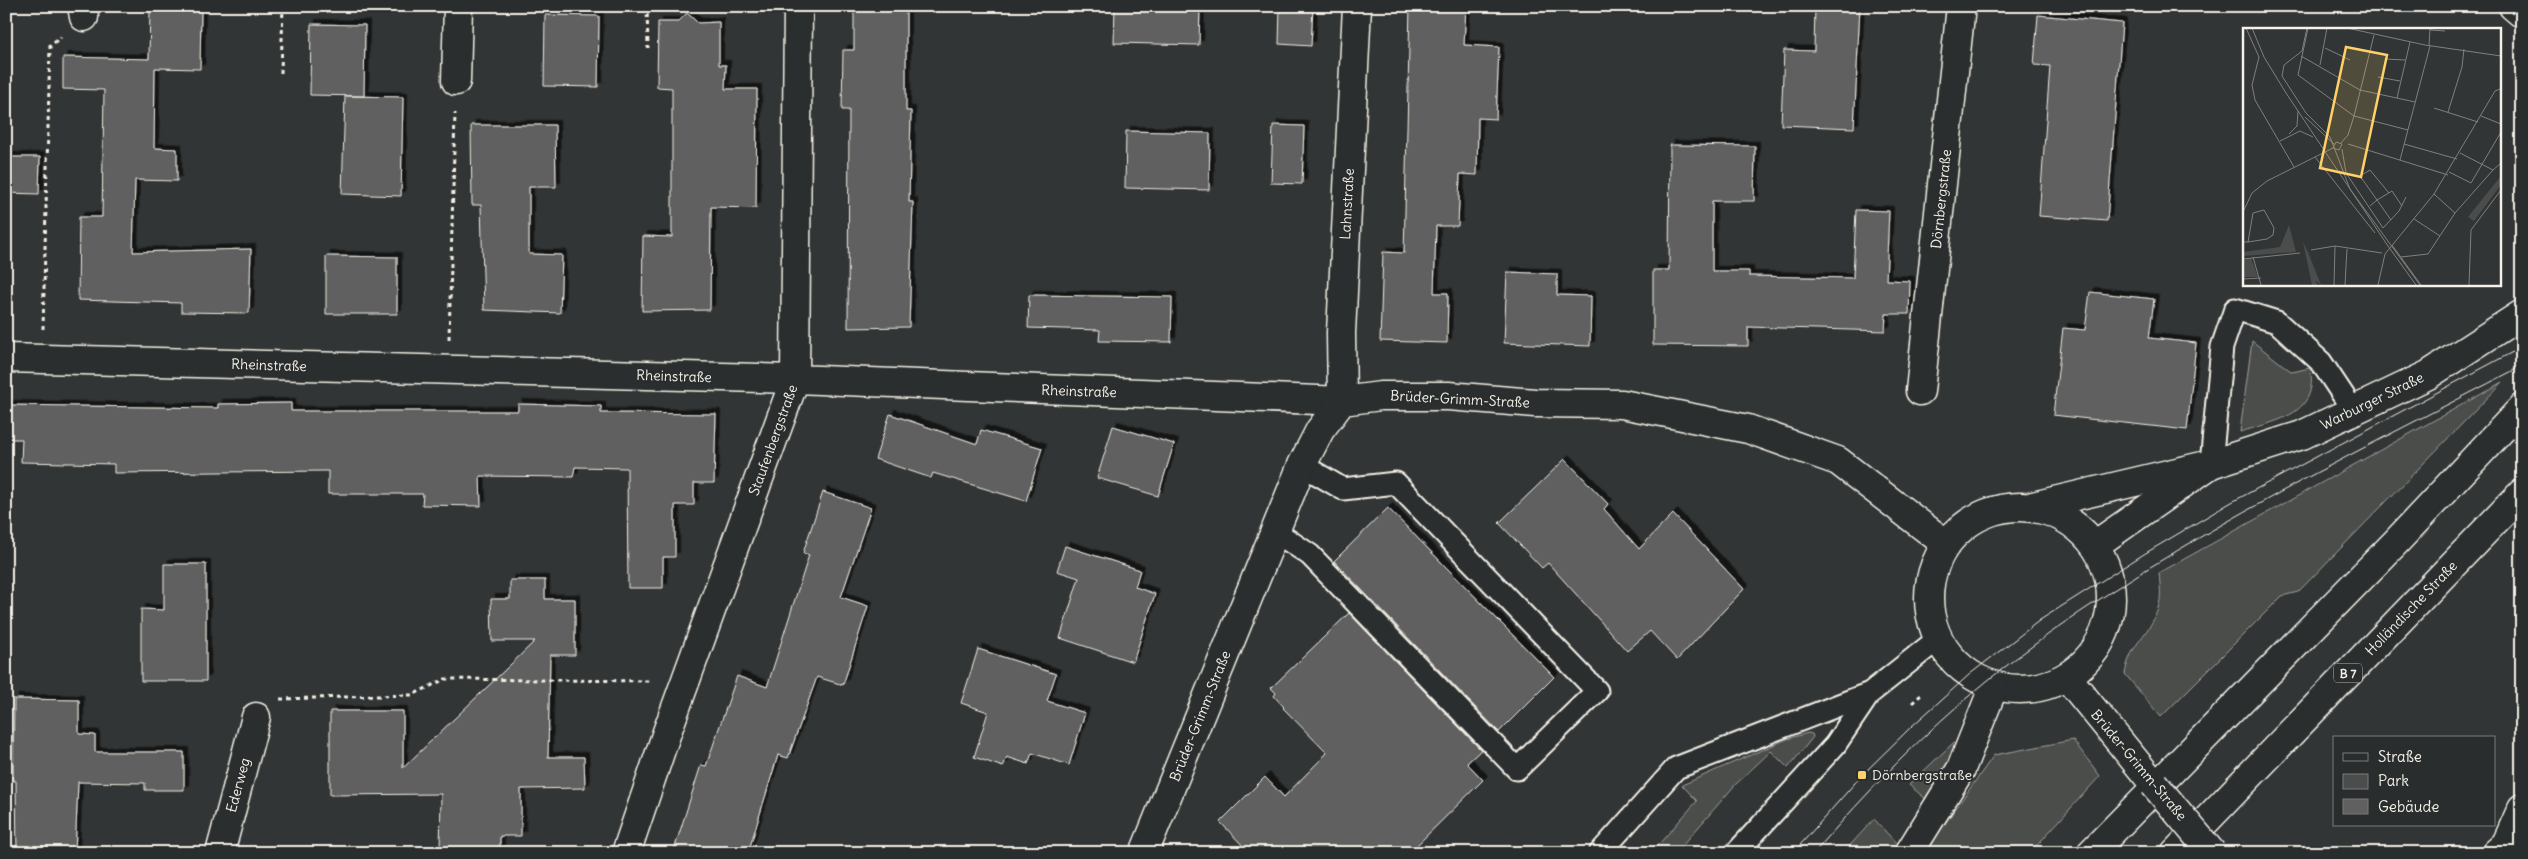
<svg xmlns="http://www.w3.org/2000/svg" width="2528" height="859" viewBox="0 0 2528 859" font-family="Delius,sans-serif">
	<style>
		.green { fill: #4b4d4c; stroke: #a09f9a }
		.building { fill: #5f605f; stroke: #f4f1e8; filter: url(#shadow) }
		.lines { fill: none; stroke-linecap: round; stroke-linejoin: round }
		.service-casing { stroke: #f4f1e8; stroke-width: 25 }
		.minor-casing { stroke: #f4f1e8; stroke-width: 31 }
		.tertiary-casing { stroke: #f4f1e8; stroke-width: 31 }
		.trunk-casing { stroke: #f4f1e8; stroke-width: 31 }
		.path { stroke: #f4f1e8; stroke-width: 3; stroke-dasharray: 4 4; stroke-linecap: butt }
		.service { stroke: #2a2d2e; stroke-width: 21 }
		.minor { stroke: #2a2d2e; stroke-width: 28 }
		.tertiary { stroke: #2a2d2e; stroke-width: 28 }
		.trunk { stroke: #2a2d2e; stroke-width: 28 }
		.tram { stroke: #f4f1e8; stroke-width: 1 }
		.tertiary-bridge-casing { stroke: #f4f1e8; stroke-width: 31; stroke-linecap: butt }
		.tertiary-bridge { stroke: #2a2d2e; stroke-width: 28 }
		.poi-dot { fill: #ffd166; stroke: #2a2d2e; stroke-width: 2 }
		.labels { text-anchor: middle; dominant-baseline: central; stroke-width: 4; stroke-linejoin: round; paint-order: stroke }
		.shield { fill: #2a2d2e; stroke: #b7b6b0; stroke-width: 1 }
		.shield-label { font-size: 12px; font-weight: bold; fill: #f4f1e8 }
		.street-label { font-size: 14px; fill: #f4f1e8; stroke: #2a2d2e }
		.poi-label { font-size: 14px; fill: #f4f1e8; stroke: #2a2d2e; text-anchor: start }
		.inset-road { fill: none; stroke: #80807d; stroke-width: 1 }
		.view { fill: #ffd166; fill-opacity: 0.15; stroke: #ffd166; stroke-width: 2.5 }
		.inset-edge { fill: none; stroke: #f4f1e8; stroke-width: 2.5 }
	</style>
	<defs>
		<filter id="shadow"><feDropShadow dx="4.5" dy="-4.5" stdDeviation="0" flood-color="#0009"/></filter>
	</defs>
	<rect width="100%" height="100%" fill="#323535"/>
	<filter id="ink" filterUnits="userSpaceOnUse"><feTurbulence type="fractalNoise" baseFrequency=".02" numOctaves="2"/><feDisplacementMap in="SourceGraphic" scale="10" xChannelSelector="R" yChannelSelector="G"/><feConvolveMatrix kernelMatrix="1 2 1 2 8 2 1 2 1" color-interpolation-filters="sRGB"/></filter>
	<g filter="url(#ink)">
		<!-- green -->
		<path class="green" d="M2252,341L2292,372L2310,368C2320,415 2275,421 2240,432Z
			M2503,382L2298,592L2282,596L2161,717L2125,674C2130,642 2151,634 2158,608C2162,597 2160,585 2159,573Z
			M1808,733L1812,734L1813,737L1788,768L1771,751L1735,785L1676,853H1651L1697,801L1682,785L1787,739Z
			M2073,740L2100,776L2030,853H1924L1994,755Z
			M1953,743L1959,747L1927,800L1909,785Z
			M1874,819L1897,844L1891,853H1843Z"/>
		<!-- building -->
		<path class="building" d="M854,6H906V111H911L909,202H913L909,327L848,328L849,110H842L843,50H854Z
			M1115,6H1200L1199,45L1114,43Z
			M1280,6H1313L1311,46L1279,44Z
			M1410,6H1466L1464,45L1499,47L1496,119L1478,118L1477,175L1460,174L1458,226H1436L1434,293H1448L1447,343L1380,341L1383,252L1404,253Z
			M1815,6H1860L1854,128L1781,125L1784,50L1814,51Z
			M150,9H201L200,69L155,68L154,148L177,149V181L135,180L133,252L251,249L249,313L181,312V303L78,300L79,217H102L104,90L63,89V57L149,59Z
			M687,13L698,23L719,22V65H726L725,89H757L756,208L711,207L710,310L642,311L643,236L672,237V88L657,87L658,22H678Z
			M545,15L599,16L598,87L544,86Z
			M2038,15L2122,23L2107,221L2039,216L2050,66L2034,65Z
			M311,24L365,25L364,96L310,95Z
			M345,96L403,97L401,196L342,194Z
			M471,125H555L556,187H529V254L562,255L560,313L484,310L481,205H472Z
			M1273,125L1304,126L1302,184L1271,183Z
			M1126,131L1210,133L1209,190L1125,188Z
			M1670,145L1755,146L1754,201H1712V271H1749V276L1853,278L1856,210L1889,211L1886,280L1910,281L1909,314H1886L1885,331L1748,327V346L1653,345V270H1669Z
			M8,157H40L39,194L7,193Z
			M326,256L397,257V314H326Z
			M1507,272L1557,274V295L1591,296L1590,346L1504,343Z
			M2090,292L2154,299L2149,338L2196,343L2187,430L2053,415L2063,328L2085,330Z
			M1029,295L1172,297L1171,342L1099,341L1100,330L1028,328Z
			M291,403V411H518V404L601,406V413L716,414L714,483H694V505H675V557H663V588H628L627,468L575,467L573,477L480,476L481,506L422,505L423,494H328V471L114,473V464L21,462L22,439H6V405L218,408V404Z
			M890,414L977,444L981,430L1042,448L1026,501L933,473L931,478L875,459Z
			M1113,426L1174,444L1158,496L1097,478Z
			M1565,459L1608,504L1604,509L1639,549L1673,514L1744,589L1677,660L1650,631L1627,651L1548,563L1542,568L1499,523Z
			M823,492L871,508L841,597L868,606L843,685L817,677L788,758L778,755L748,853H673L701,765L706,766L737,676L767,687L809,555L803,553Z
			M1388,508L1554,677L1499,732L1334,561Z
			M1065,546L1140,570L1135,587L1155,594L1133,662L1060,638L1079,578L1057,571Z
			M164,564H206V681H141V609L164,610Z
			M510,580H545V599H575V655H550L548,757H584L585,788L521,789V836H500V853H440L441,794L330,795V711H403V768L535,641H492L491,599H510Z
			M1349,613L1481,750L1467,763L1483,780L1409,853H1250L1220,822L1265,777L1284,797L1327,753L1283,708L1284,707L1274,696L1276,693L1271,688Z
			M978,649L1056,674L1047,701L1085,713L1069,765L1032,753L1028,764L1007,757L1003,767L974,757L988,712L961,703Z
			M14,699L79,700V734L95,735V752H184V790H145V783L78,782L75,853H17L16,781H13Z"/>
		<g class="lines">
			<!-- service casing -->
			<g class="service-casing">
				<path id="service" d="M2211,464L2222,347L2235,309L2277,322L2321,362L2353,410
					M1276,532L1310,555L1517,769L1597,691L1396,483L1343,489L1302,465
					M1600,853L1676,768L1870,693
					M1736,853L1835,745L1870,693L1938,639"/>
			</g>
			<!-- minor casing -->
			<g class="minor-casing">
				<path id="minor" d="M82,6L84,17
					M2513,6L2520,12L2522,10
					M456,81L458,6
					M6,358L795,379L1342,401L1341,333L1357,6
					M1920,391L1961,6
					M2095,545L2211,464
					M220,853L256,717
					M626,853L667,732L795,379L798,6
					M2496,853L2506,844L2522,808"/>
			</g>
			<!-- tertiary casing -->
			<g class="tertiary-casing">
				<path id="tertiary" d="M2033,506L2211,464L2302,435L2428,375L2522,314
					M1929 598a91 91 0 1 1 182 0a91 91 0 1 1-182 0Z
					M2067,677L2154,784
					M1144,853L1302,465L1320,430L1342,401L1381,396H1448L1535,403L1622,404L1748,429L1838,461L1946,544"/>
			</g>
			<!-- trunk casing -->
			<g class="trunk-casing">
				<path id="trunk" d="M1909,853L1961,769L1994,686
					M2091,853L2396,542L2522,408
					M2175,853L2522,493"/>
			</g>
			<!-- path -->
			<path class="path" d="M647,6L648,48
				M281,73L283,6
				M43,329L50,46L61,37
				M449,339L455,113
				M280,699L412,695L445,679L652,681
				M1912,703L1921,695"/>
			<!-- service -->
			<use href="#service" class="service"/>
			<!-- minor -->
			<use href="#minor" class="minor"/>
			<!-- tertiary -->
			<use href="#tertiary" class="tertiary"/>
			<!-- trunk -->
			<use href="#trunk" class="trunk"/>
			<!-- tram -->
			<path class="tram" d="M1793,853L1862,775L1912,726L1970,674L2040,620L2144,554L2230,503L2522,347
				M1814,853C1867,792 1924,732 1987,681C2144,554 2342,460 2522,366"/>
			<!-- tertiary-bridge casing -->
			<g class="tertiary-bridge-casing">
				<path id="tertiary-bridge" d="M2154,784L2212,853"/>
			</g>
			<!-- tertiary-bridge -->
			<use href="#tertiary-bridge" class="tertiary-bridge"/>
		</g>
	</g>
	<!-- markers -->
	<rect class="poi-dot" x="1857" y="770" width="10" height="10" rx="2.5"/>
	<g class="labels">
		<!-- shield labels -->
		<rect class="shield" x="2334" y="663.5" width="28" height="19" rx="4"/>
		<g class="shield-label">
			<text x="2348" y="673">B 7</text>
		</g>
		<!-- street labels -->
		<g class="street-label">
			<text transform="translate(1941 199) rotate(-84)">Dörnbergstraße</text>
			<text transform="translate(1347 204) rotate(-87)">Lahnstraße</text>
			<text transform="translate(269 365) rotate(2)">Rheinstraße</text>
			<text transform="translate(674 376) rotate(2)">Rheinstraße</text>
			<text transform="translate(1079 391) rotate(2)">Rheinstraße</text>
			<text transform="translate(1460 399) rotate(3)">Brüder-Grimm-Straße</text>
			<text transform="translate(2372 401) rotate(-26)">Warburger Straße</text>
			<text transform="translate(773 440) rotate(-70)">Staufenbergstraße</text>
			<text transform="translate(2411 608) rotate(-46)">Holländische Straße</text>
			<text transform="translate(1200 716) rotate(-68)">Brüder-Grimm-Straße</text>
			<text transform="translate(2139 765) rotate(50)">Brüder-Grimm-Straße</text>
			<text transform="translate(238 785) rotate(-75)">Ederweg</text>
		</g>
		<!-- poi labels -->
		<g class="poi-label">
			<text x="1872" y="775">Dörnbergstraße</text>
		</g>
	</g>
	<!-- overview -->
	<g transform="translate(2243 28)">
		<rect width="258" height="258" fill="#323535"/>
		<path d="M257,149V158L231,193L225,189ZM46,197L53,224L0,228V224L37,219ZM60,214L65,224L78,257L73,253L74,257H69ZM8,230L15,249H0V232Z" fill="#4b4d4c"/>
		<path class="inset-road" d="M3,0L16,29L9,57L12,72L51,139M9,0L21,29L43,65L145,218M64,0L59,23L41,37L39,48L63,85L87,109L107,161L177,257M65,0L55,47L111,88L105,107L98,115M104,0L182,17L258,28M187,2L202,3M131,7L111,88L165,102M186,18L187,0M82,20L107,32M58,28L117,62L172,74M142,31L162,32M77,37L84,0M258,46V63M135,49L157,53M154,70L167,14M191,80L235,94M205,84L219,39L221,21M238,88L258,96M62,89L91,116M46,106L54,98L55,83M37,113L57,103L70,109M105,116L205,147M161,116L214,131M99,121L103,145L140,200L156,183L163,169M217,125L250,142L258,135M72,129L132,205M157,132L187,18M206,144L228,155L258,104M191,166L212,185M127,178L134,172L117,148L127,142L146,165M0,184L9,165L24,153L90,120L93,114L99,116L96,122L90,120M171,191L197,208M148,192L134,172L149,163L159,178M0,214H5L24,211L30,207L31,200L21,182L10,185L5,214M149,217L178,257M145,218L173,257M68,222L92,218L139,225M142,226L191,166L252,63L257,61M10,229L18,257M158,229L185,226L212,185L250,142M0,231L57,225M0,251L18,250M91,257L92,218M102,257L104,221M135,257L142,226M226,257L228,202L258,162"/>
		<path class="view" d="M103,19L144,27L118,149L77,140Z"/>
		<rect width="258" height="258" class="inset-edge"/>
	</g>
	<!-- margin -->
	<rect width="2528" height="859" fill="none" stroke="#2a2d2e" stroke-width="25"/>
	<rect x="12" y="12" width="2503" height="834" fill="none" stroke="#f4f1e8" stroke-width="2" filter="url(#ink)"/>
	<!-- legend -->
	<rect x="2333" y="736" width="162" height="90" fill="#2a2d2e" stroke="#7b7b78"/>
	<rect x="2343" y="753" width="25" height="8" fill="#2a2d2e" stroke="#7b7b78"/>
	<text x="2378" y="762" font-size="15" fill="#f4f1e8">Straße</text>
	<rect x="2343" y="774" width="25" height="15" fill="#4b4d4c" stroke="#7b7b78"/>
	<text x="2378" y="786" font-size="15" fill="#f4f1e8">Park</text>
	<rect x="2343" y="799" width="25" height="15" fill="#5f605f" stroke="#7b7b78"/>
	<text x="2378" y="812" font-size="15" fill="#f4f1e8">Gebäude</text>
</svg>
